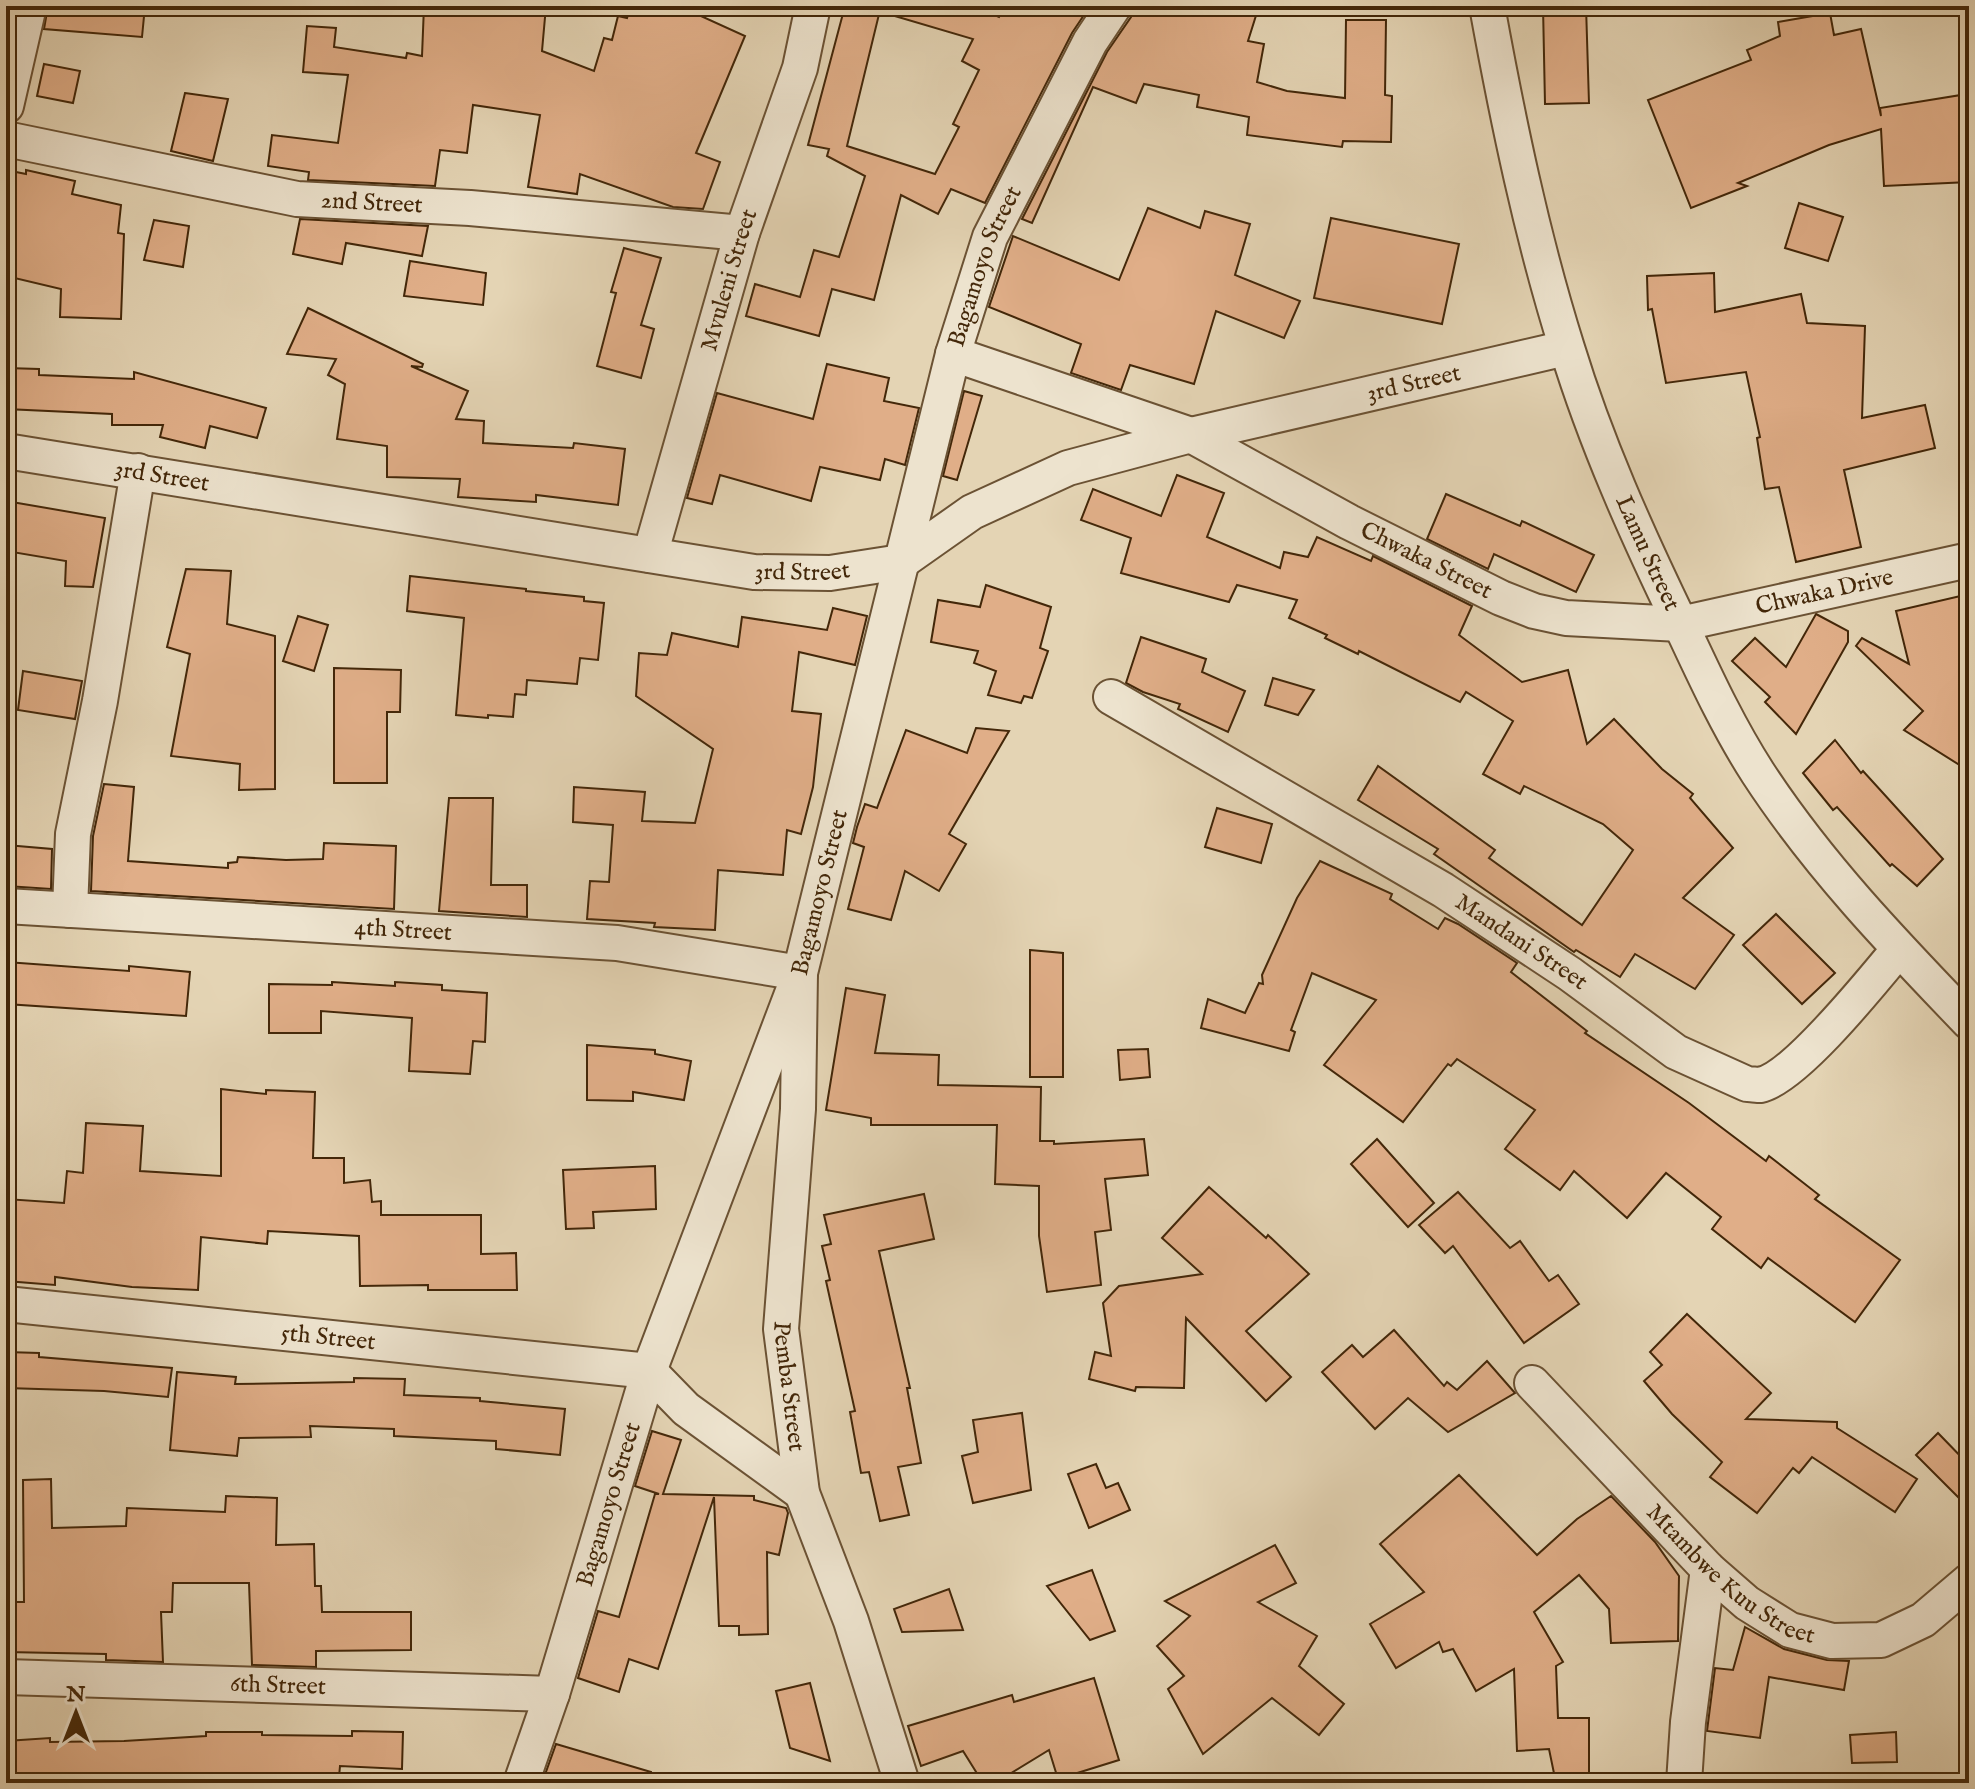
<svg xmlns="http://www.w3.org/2000/svg" width="1975" height="1789" font-family="'IM FELL English',serif">
  <style>
    .building { fill: #e0ae88; stroke: #432709; stroke-width: 2 }
    .lines { fill: none; stroke-linecap: round; stroke-linejoin: round }
    .minor-casing { stroke: #6b5234; stroke-width: 38 }
    .minor { stroke: #ede3ce; stroke-width: 34 }
    .labels { text-anchor: middle; dominant-baseline: central; stroke-width: 8; stroke-linejoin: round; paint-order: stroke }
    .street-label { font-size: 24px; fill: #432709; stroke: #ede3ce }
  </style>
  <rect width="100%" height="100%" fill="#e4d4b4"/>
  <filter id="stains"><feTurbulence type="fractalNoise" baseFrequency=".0025" numOctaves="4"/><feColorMatrix values="0 0 0 0 .2 0 0 0 0 .09 0 0 0 0 .02 0 0 0 .5 -.17"/></filter>
  <radialGradient id="worn" r=".72"><stop offset=".6" stop-color="#630" stop-opacity="0"/><stop offset="1" stop-color="#630" stop-opacity=".3"/></radialGradient>
  <g class="building">
    <path d="M48 6H145L142 37 44 29Z"/>
    <path d="M424 6H546L542 51 594 71 604 38 612 40 618 16 627 18 631 6H679L745 36 696 153 720 162 703 209 673 207 580 174 577 194 528 187 540 115 473 105 467 153 440 150 435 186 308 180 309 172 268 166 272 135 338 143 348 75 303 72 307 26 336 28 334 47 406 58 407 53 422 56Z"/>
    <path d="M845 6H881L847 146 935 174 959 127 953 124 979 70 962 61 973 39 888 14 889 6H974L999 17 1005 6H1090L1072 33 985 203 951 189 938 214 901 195 874 300 832 289 819 336 746 316 755 284 800 297 814 250 839 257 865 176 827 156 829 149 808 145Z"/>
    <path d="M1134 6H1259L1248 41 1264 44 1257 82 1287 91 1345 98 1346 20H1386L1385 95 1392 96 1391 142 1343 141 1342 147 1247 135 1249 117 1197 107 1199 95 1144 84 1136 103 1093 87 1032 223 1022 219 1107 52 1131 17Z"/>
    <path d="M1543 6H1586L1589 103 1545 104Z"/>
    <path d="M1830 13 1834 35 1861 29 1881 116 1880 108 1961 95 1969 141V182L1884 186 1881 129 1829 145 1738 183 1747 186 1691 208 1648 100 1751 60 1747 50 1780 36 1778 22Z"/>
    <path d="M44 64 80 71 73 103 37 96Z"/>
    <path d="M185 93 228 99 213 161 171 151Z"/>
    <path d="M6 170 26 174V170L75 181 72 194 121 205 118 233 124 234 121 319 60 317 61 289 6 276Z"/>
    <path d="M1799 203 1843 217 1828 261 1785 248Z"/>
    <path d="M1148 208 1200 228 1205 211 1250 224 1235 275 1300 301 1284 338 1216 311 1194 384 1130 365 1121 390 1071 373 1081 344 989 307 1013 236 1119 280Z"/>
    <path d="M1331 218 1459 244 1442 324 1314 298Z"/>
    <path d="M300 219 428 226 422 256 346 243 342 264 293 254Z"/>
    <path d="M154 220 189 226 183 267 144 260Z"/>
    <path d="M624 248 661 258 641 325 654 329 641 378 597 366 616 293 611 292Z"/>
    <path d="M410 261 486 273 483 305 404 296Z"/>
    <path d="M1714 273 1715 312 1801 294 1807 323 1865 326 1862 418 1925 405 1935 448 1844 470 1861 547 1796 562 1779 487 1765 489 1757 438 1760 437 1746 372 1666 383 1652 309 1648 310 1647 276Z"/>
    <path d="M308 308 423 364 422 367 411 366 468 391 456 419 484 421 483 443 573 448 574 443 625 449 618 505 536 495V502L458 497 460 479 387 477V446L337 439 345 384 328 375 336 359 287 354Z"/>
    <path d="M827 364 889 378 884 401 919 408 905 465 885 459 880 480 820 467 811 501 720 475 712 504 687 498 717 393 813 419Z"/>
    <path d="M6 368 39 369V375L134 379V372L266 408 257 438 210 426 205 448 160 437 163 425H112V414L6 409Z"/>
    <path d="M964 391 982 396 957 480 943 476Z"/>
    <path d="M1177 475 1224 493 1207 537 1280 568 1284 552 1308 557 1317 537 1371 561 1373 556 1472 606 1459 635 1522 682 1568 670 1587 744 1614 719 1662 769 1693 794 1690 798 1733 848 1683 898 1734 935 1695 989 1635 954 1620 977 1576 950 1574 952 1434 854 1438 849 1358 800 1378 766 1495 850 1489 858 1582 925 1633 850 1603 824 1524 786 1520 794 1483 774 1513 721 1466 692 1460 702 1359 651 1358 654 1325 638 1327 635 1289 618 1297 600 1237 585 1229 602 1121 573 1131 538 1081 520 1093 489 1161 516Z"/>
    <path d="M1446 494 1520 526 1522 521 1594 555 1576 592 1494 554 1488 569 1427 539Z"/>
    <path d="M6 501 105 518 93 587 65 586 66 561 6 551Z"/>
    <path d="M186 569 231 571 227 624 275 636V789L239 790 240 764 171 756 190 654 167 647Z"/>
    <path d="M410 576 526 589V591L584 597V601L604 603 598 660 580 658 577 684 527 680 526 695 515 694 513 717 488 715V718L456 715 464 618 407 611Z"/>
    <path d="M986 585 1051 607 1040 648 1048 651 1032 698 1024 696 1021 703 988 695 996 671 974 663 978 651 931 642 938 600 980 607Z"/>
    <path d="M1969 594V771L1904 730 1923 711 1856 646 1862 638 1909 664 1896 611Z"/>
    <path d="M833 608 867 616 855 665 799 652 792 711 821 714 813 787 801 834 787 830 783 875 718 870 715 930 654 927 655 923 587 919 590 881 609 882 613 825 573 822 574 787 645 792 642 821 695 823 713 749 636 696 639 653 667 655 672 633 738 647 742 617 827 630Z"/>
    <path d="M1816 614 1848 631V642L1796 734 1765 702 1770 697 1732 661 1755 638 1786 667Z"/>
    <path d="M298 616 328 625 314 671 283 661Z"/>
    <path d="M1141 637 1206 659 1202 672 1245 691 1228 732 1178 709 1180 704 1143 692 1126 683Z"/>
    <path d="M334 668 401 670 400 712H387V783H334Z"/>
    <path d="M23 671 82 681 75 719 18 710Z"/>
    <path d="M1273 678 1314 690 1298 715 1265 705Z"/>
    <path d="M976 728 1009 731 949 834 966 844 939 891 905 871 891 920 848 909 864 847 853 843 857 827 865 804 877 808 906 730 967 753Z"/>
    <path d="M1835 740 1861 773 1863 771 1943 859 1917 886 1892 864 1890 866 1837 807 1833 810 1803 773Z"/>
    <path d="M104 784 134 787 128 861 228 868V863L237 862 238 857 286 860 323 859 324 843 396 846 394 909 91 891 93 836Z"/>
    <path d="M449 798H493L491 885H527V917L439 911Z"/>
    <path d="M1217 808 1272 824 1261 863 1205 847Z"/>
    <path d="M6 845 52 849 51 889 6 886Z"/>
    <path d="M1320 861 1392 894 1390 899 1438 929 1445 918 1458 924 1517 963 1511 972 1587 1031 1585 1033 1689 1103 1766 1161 1769 1156 1819 1195 1815 1199 1900 1260 1855 1322 1768 1258 1761 1268 1712 1229 1721 1217 1666 1173 1627 1218 1574 1171 1560 1190 1505 1149 1535 1110 1457 1059 1451 1066 1448 1064 1403 1122 1324 1065 1376 1000 1312 973 1291 1030 1295 1032 1289 1051 1201 1028 1208 999 1245 1013 1259 983 1263 984 1262 975 1297 898Z"/>
    <path d="M1776 914 1835 973 1802 1004 1743 945Z"/>
    <path d="M1030 950 1063 953V1077H1030Z"/>
    <path d="M6 962 129 971V966L190 972 186 1016 6 1004Z"/>
    <path d="M332 982 395 986V982L442 985V990L487 993 485 1042 473 1041 470 1074 409 1071 412 1018 321 1011V1033H269V984L332 985Z"/>
    <path d="M846 988 885 995 875 1053 939 1055 938 1085 1041 1087 1040 1141H1054V1144L1144 1139 1148 1175 1105 1179 1111 1230 1095 1232 1101 1285 1047 1292 1039 1236V1186L995 1184 997 1125H871V1118L826 1110Z"/>
    <path d="M587 1045 655 1050V1054L691 1061 684 1100 633 1092V1101L587 1100Z"/>
    <path d="M1148 1049 1150 1077 1120 1080 1118 1050Z"/>
    <path d="M221 1089 266 1094V1090L315 1092 313 1158H344V1183L370 1180 372 1202 381 1201V1215H481V1254L516 1253 517 1290H428V1285L360 1286 359 1236 268 1231 267 1244 201 1237 198 1290 132 1287 55 1277V1285L6 1281V1199L64 1203 67 1171 83 1173 86 1123 143 1126 140 1171 221 1176Z"/>
    <path d="M1377 1139 1434 1203 1408 1227 1351 1164Z"/>
    <path d="M655 1166 656 1209 593 1212 594 1228 566 1229 563 1170Z"/>
    <path d="M1209 1187 1266 1238 1268 1235 1309 1274 1246 1331 1291 1377 1266 1401 1186 1318 1184 1388 1136 1387 1135 1391 1089 1379 1095 1352 1111 1356 1103 1303 1119 1286 1202 1274 1162 1238Z"/>
    <path d="M1458 1192 1510 1248 1520 1241 1549 1281 1558 1275 1579 1304 1524 1343 1453 1246 1445 1253 1419 1225Z"/>
    <path d="M924 1194 934 1239 879 1251 910 1388H907L921 1463 898 1467 909 1515 880 1521 869 1472 861 1473 850 1412 855 1411 826 1281 830 1280 822 1246 831 1244 824 1215Z"/>
    <path d="M1687 1314 1771 1393 1746 1419 1837 1422V1428L1917 1479 1895 1512 1812 1457 1799 1473 1793 1468 1757 1513 1710 1477 1722 1462 1672 1414 1644 1381 1662 1365 1650 1352Z"/>
    <path d="M1394 1330 1444 1386 1447 1382 1457 1390 1487 1361 1515 1393 1448 1432 1408 1398 1375 1429 1322 1372 1352 1345 1363 1357Z"/>
    <path d="M6 1352 39 1353V1357L172 1368 168 1397 104 1391 6 1388Z"/>
    <path d="M177 1372 236 1377 235 1384 354 1382V1378L405 1379 404 1395 480 1398V1401L565 1409 560 1455 496 1449V1441L394 1436V1429L310 1426 311 1437 239 1438 237 1456 170 1450Z"/>
    <path d="M1022 1413 1031 1490 973 1503 962 1456 978 1452 973 1420Z"/>
    <path d="M652 1431 681 1440 663 1494 754 1496V1500L786 1508 788 1513 779 1555 767 1552 768 1634 739 1635V1626H719L714 1497 658 1669 629 1659 619 1692 578 1678 598 1611 619 1617 655 1494H659L635 1486Z"/>
    <path d="M1938 1433 1969 1465V1508L1916 1455Z"/>
    <path d="M1096 1464 1106 1488 1118 1483 1130 1510 1089 1528 1068 1474Z"/>
    <path d="M1459 1475 1537 1555 1577 1519 1611 1496 1655 1542 1679 1576 1678 1641 1611 1643 1609 1609 1579 1575 1534 1612 1563 1662 1556 1666 1558 1718H1589V1783H1556L1549 1749 1517 1751 1514 1669 1476 1691 1453 1649 1443 1652 1439 1642 1396 1668 1370 1624 1424 1592 1380 1544Z"/>
    <path d="M51 1479 52 1528 126 1526 127 1508 225 1512 226 1496 277 1498 276 1545 314 1544 315 1586H321L322 1612H411V1650L316 1651V1667L252 1665 249 1583H173L172 1612H161L163 1662 106 1660V1654L6 1652V1602H24L23 1480Z"/>
    <path d="M1275 1545 1296 1583 1258 1602 1317 1636 1299 1666 1344 1704 1319 1735 1272 1698 1203 1754 1168 1689 1184 1676 1157 1646 1190 1616 1165 1601Z"/>
    <path d="M1092 1570 1115 1631 1090 1640 1047 1586Z"/>
    <path d="M949 1589 963 1630 902 1632 894 1609Z"/>
    <path d="M1745 1627 1784 1649 1827 1660 1849 1661 1844 1690 1769 1677 1760 1738 1707 1731 1715 1668 1733 1670Z"/>
    <path d="M1094 1678 1119 1760 1058 1779 1049 1750 995 1783H983L963 1751 921 1766 908 1726 1012 1695 1014 1702Z"/>
    <path d="M810 1683 830 1761 790 1748 776 1691Z"/>
    <path d="M352 1731 403 1732 402 1769 340 1766 339 1777 280 1776V1773L189 1774 123 1778V1783H68V1777L6 1782V1741L50 1738V1742L124 1741 206 1736V1732H262V1735L352 1736Z"/>
    <path d="M1896 1732 1897 1762 1852 1763 1850 1735Z"/>
    <path d="M556 1744 651 1772 650 1781 587 1780 586 1783H542Z"/>
  </g>
  <g class="lines">
    <defs>
      <g id="minor">
        <path id="s1" d="M1487 6C1508 121 1532 237 1567 348 1596 443 1637 534 1680 623 1704 674 1727 725 1758 773 1818 865 1893 943 1969 1022"/>
        <path d="M6 106 29 6"/>
        <path id="s2" d="M6 139 297 199 470 208 742 233"/>
        <path id="s3" d="M953 354 1191 435 1349 522 1501 598 1534 611 1566 618 1680 624 1969 560"/>
        <path id="s4" d="M6 451 754 572 830 573 901 562 972 512 1068 468 1191 435 1566 348"/>
        <path id="s5" d="M650 555 742 233 800 68 813 6"/>
        <path id="s6" d="M1111 697 1443 890 1570 974 1676 1052 1747 1084C1749 1084 1758 1085 1760 1085 1795 1078 1874 979 1899 949"/>
        <path id="s7" d="M6 906 617 943 800 973 798 1109 781 1329 802 1493 851 1621 902 1783"/>
        <path d="M70 910 73 834 100 701 138 471"/>
        <path id="s8" d="M6 1304 649 1371 686 1409 802 1493"/>
        <path id="s9" d="M1532 1383 1708 1569 1747 1603 1790 1630 1832 1641 1881 1640 1923 1620 1969 1581"/>
        <path id="s10" d="M6 1677 552 1694"/>
        <path id="s11" d="M521 1783 552 1694 649 1371 800 973 953 354 990 237 1090 42 1114 6"/>
        <path d="M1684 1783 1688 1722 1708 1569"/>
      </g>
    </defs>
    <use href="#minor" class="minor-casing"/>
    <use href="#minor" class="minor"/>
  </g>
  <g class="labels">
    <g class="street-label">
      <text stroke="none"><textPath href="#s2" startOffset="372">2nd Street</textPath></text>
      <text stroke="none"><textPath href="#s11" startOffset="1588">Bagamoyo Street</textPath></text>
      <text stroke="none"><textPath href="#s5" startOffset="286">Mvuleni Street</textPath></text>
      <text stroke="none"><textPath href="#s4" startOffset="1454">3rd Street</textPath></text>
      <text stroke="none"><textPath href="#s4" startOffset="158">3rd Street</textPath></text>
      <text stroke="none"><textPath href="#s1" startOffset="572">Lamu Street</textPath></text>
      <text stroke="none"><textPath href="#s3" startOffset="518">Chwaka Street</textPath></text>
      <text stroke="none"><textPath href="#s4" startOffset="806">3rd Street</textPath></text>
      <text stroke="none"><textPath href="#s3" startOffset="932">Chwaka Drive</textPath></text>
      <text stroke="none"><textPath href="#s11" startOffset="940">Bagamoyo Street</textPath></text>
      <text stroke="none"><textPath href="#s7" startOffset="398">4th Street</textPath></text>
      <text stroke="none"><textPath href="#s6" startOffset="478">Mandani Street</textPath></text>
      <text stroke="none"><textPath href="#s8" startOffset="324">5th Street</textPath></text>
      <text stroke="none"><textPath href="#s7" startOffset="1212">Pemba Street</textPath></text>
      <text stroke="none"><textPath href="#s11" startOffset="292">Bagamoyo Street</textPath></text>
      <text stroke="none"><textPath href="#s9" startOffset="278">Mtambwe Kuu Street</textPath></text>
      <text stroke="none"><textPath href="#s10" startOffset="272">6th Street</textPath></text>
    </g>
  </g>
  <rect width="1975" height="1789" fill="none" stroke="#e4d4b4" stroke-width="32"/>
  <rect x="8" y="8" width="1959" height="1773" fill="none" stroke="#432709" stroke-width="4"/>
  <rect x="16" y="16" width="1943" height="1757" fill="none" stroke="#432709" stroke-width="2"/>
  <g transform="translate(76 1713)" stroke="#ede3ce" stroke-width="6" paint-order="stroke">
  <path d="M0-6L14 30L0 20L-14 30Z" fill="#432709"/>
  <text y="-12" font-size="22" font-weight="bold" text-anchor="middle" fill="#432709">N</text>
  </g>
  <rect width="100%" height="100%" filter="url(#stains)"/>
  <rect width="100%" height="100%" fill="url(#worn)"/>
</svg>
